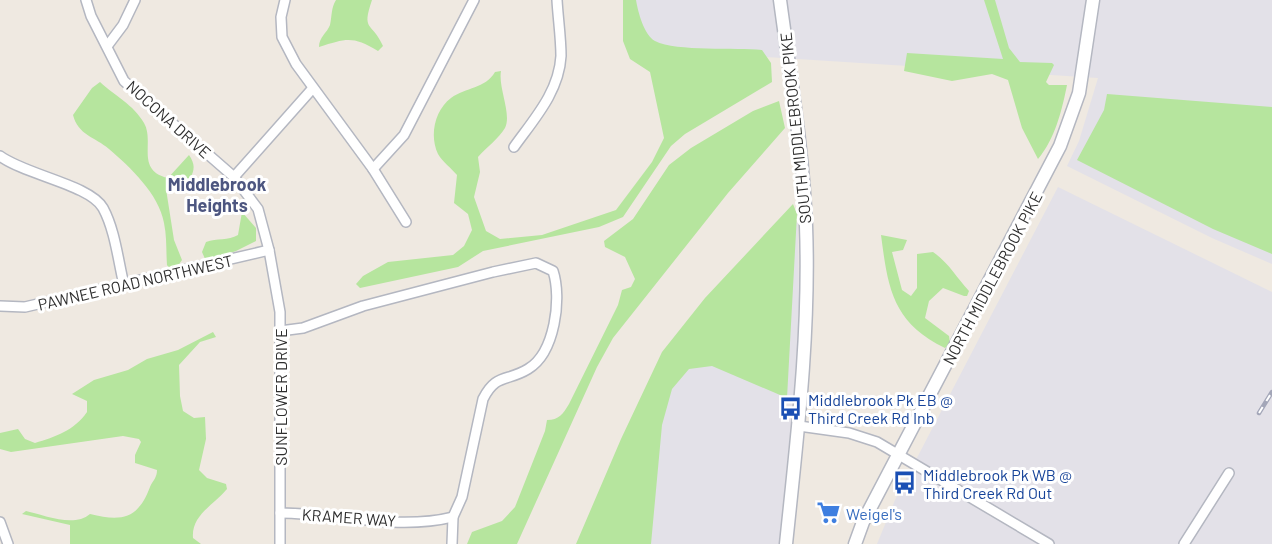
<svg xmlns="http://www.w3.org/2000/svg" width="1272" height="544" font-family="Barlow,sans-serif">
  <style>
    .industrial { fill: #e3e1e8 }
    .green { fill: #b6e59e }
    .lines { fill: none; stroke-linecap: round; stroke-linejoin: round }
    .minor-casing { stroke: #b4b7c1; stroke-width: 12 }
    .secondary-casing { stroke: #b4b7c1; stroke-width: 15 }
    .minor { stroke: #fff; stroke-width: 9 }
    .secondary { stroke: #fff; stroke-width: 12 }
    .rail-casing { stroke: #a3a6b8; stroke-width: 4.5 }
    .rail { stroke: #fff; stroke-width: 2; stroke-dasharray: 7; stroke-linecap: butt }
    .labels { text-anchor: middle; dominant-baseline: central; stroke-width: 6; stroke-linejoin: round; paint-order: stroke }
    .street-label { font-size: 16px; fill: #2e2e2e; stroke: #fff }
    .transit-label { font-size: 16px; fill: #164399; stroke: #fff; text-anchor: start }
    .shop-label { font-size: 16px; fill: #366cbe; stroke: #fff; text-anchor: start }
    .neighbourhood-label { font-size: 18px; font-weight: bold; fill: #4d5680; stroke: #fff }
  </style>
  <rect width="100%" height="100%" fill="#efe9e1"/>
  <g class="industrial">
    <path d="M629 0H1272V264L1212 238 1067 166 1079 141 1098 78 640 49Z"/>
    <path d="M1058 187 1272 292V544H877L895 500Z"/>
    <path d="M789 217 798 223 799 306 796 374 779 544H585L631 433Z"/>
  </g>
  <g class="green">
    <path d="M336 0H372C361 32 372 21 383 46L378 51C353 36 347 38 319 47 319 37 327 33 330 25 332 16 331 8 336 0Z"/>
    <path d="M623 0H636C638 12 644 35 655 41 677 52 736 47 762 50L771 63 772 82 685 134 671 146 623 217 599 227 483 251 458 267 360 288 356 284 363 276 388 262 453 255 464 246 472 230 468 214 454 203 457 175C452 169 442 161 438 154 429 135 435 110 451 98 466 87 485 89 495 72L501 71C498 88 512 114 505 128 499 138 486 148 478 157L480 172 474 197 486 231 500 239 542 235 616 210 652 162 664 138 650 72 630 59 623 41Z"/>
    <path d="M984 0H995L1009 48 1020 62 1052 63 1054 65 1046 82 1049 85H1067C1062 110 1055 139 1038 159L1022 128 1008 80 992 74 952 81 904 71 907 53 1003 59Z"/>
    <path d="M100 82C116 97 133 104 144 123 155 142 135 170 168 178L189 155C195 164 195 169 190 179L176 182 166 189 174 240 182 260 177 267 169 268 167 265C166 252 167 237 164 223 159 194 130 167 109 149 95 137 78 135 73 115L92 88Z"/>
    <path d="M1107 94 1272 107V254L1213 229 1077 160 1104 110Z"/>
    <path d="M779 101 785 128 728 193 613 338 597 367 517 544H467L472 532 502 521 515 507 545 431 547 420C559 420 563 414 569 404L618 305 622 290 631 287 635 279 625 257 605 247 604 241 633 219 669 165 691 148 753 111Z"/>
    <path d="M793 204 797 214 787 398 712 366 689 369 672 389 662 425 651 544H576L621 439 662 352 705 298Z"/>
    <path d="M242 212 256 228V241L236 251 206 261 202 252 206 242C217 238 228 241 238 235Z"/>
    <path d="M881 235 907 240 903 250 892 252 902 290 911 296 917 288V254L933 252C948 262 956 277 969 291L967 296H964L943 288 929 301 925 318 949 336 950 343 945 348C892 322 888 288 881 235Z"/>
    <path d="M213 332 216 337 200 342 179 365 180 396 183 411 194 418 205 417 206 439 199 470 207 478 226 484 227 489C214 505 191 515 193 538L201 544H70V525L22 514 26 511C44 515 74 528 90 514 122 522 138 519 150 487 153 480 157 478 157 470L135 463V455L141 442 139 439 123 436 11 452 0 449V433L18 429 25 439 35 443C55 437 75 430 87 412V401L72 394 94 380 128 370 147 359 178 350Z"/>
  </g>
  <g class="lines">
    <defs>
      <g id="minor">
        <path d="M86 0 91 16 124 81 234 177 258 209 269 250 280 312V544"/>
        <path d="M285 0 281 17 282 37 296 64 373 169 406 222"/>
        <path d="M108 45 123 25 135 0"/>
        <path d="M514 147C534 119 559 92 561 56 561 38 558 18 557 0"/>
        <path d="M0 156C26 175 90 185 103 208 115 230 118 260 124 285"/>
        <path d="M373 169 404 135 474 0"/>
        <path d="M234 177 313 88"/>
        <path d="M0 306 25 307 269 250"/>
        <path d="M280 331 303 328 363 306 493 272 536 263 553 271C562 298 555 353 528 369 507 382 496 373 483 399L462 497 453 517 452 544"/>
        <path d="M799 426 849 433 877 442 1049 544"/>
        <path d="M280 513C337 513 396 531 453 517"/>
        <path d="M0 522 8 544"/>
        <path d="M1184 544 1229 473"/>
      </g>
      <g id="secondary">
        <path d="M780 0C790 75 803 150 806 226 810 333 797 438 786 544"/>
        <path d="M855 544 863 522 1060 146 1079 93 1093 0"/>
      </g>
    </defs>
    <use href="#minor" class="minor-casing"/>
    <use href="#secondary" class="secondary-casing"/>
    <use href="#minor" class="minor"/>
    <use href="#secondary" class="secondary"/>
    <defs>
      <path id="rail" d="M1259 413 1272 392"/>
    </defs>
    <use href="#rail" class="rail-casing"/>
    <use href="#rail" class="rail"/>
  </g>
  <defs>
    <symbol id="bus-bare" viewBox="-9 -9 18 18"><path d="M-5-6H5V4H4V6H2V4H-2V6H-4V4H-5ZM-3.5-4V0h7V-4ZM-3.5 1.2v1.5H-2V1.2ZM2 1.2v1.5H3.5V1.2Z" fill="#1a4fb4" stroke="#fff" stroke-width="2.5" paint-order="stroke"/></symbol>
    <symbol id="supermarket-bare" viewBox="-9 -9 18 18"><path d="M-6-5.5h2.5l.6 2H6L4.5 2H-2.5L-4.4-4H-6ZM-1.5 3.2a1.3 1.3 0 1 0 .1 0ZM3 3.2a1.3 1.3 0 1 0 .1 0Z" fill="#3f7fe0" stroke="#fff" stroke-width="2.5" paint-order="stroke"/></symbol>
  </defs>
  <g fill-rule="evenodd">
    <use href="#bus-bare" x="774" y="392" width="33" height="33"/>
    <use href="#bus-bare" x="888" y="466" width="33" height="33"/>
    <use href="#supermarket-bare" x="812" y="496" width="33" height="33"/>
  </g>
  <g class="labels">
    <g class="street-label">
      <text transform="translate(169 119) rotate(42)">NOCONA DRIVE</text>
      <text transform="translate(795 128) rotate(-96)">SOUTH MIDDLEBROOK PIKE</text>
      <text transform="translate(992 278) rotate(-62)">NORTH MIDDLEBROOK PIKE</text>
      <text transform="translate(135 282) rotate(-13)">PAWNEE ROAD NORTHWEST</text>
      <text transform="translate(280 397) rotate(-90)">SUNFLOWER DRIVE</text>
      <text transform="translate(349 517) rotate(4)">KRAMER WAY</text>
    </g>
    <g class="transit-label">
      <text x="808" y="399">Middlebrook Pk EB @<tspan x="808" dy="18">Third Creek Rd Inb</tspan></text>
      <text x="923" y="474">Middlebrook Pk WB @<tspan x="923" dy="18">Third Creek Rd Out</tspan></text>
    </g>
    <g class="shop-label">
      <text x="846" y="513">Weigel's</text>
    </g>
    <g class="neighbourhood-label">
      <text x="217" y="184">Middlebrook<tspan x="217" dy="21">Heights</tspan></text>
    </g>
  </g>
</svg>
